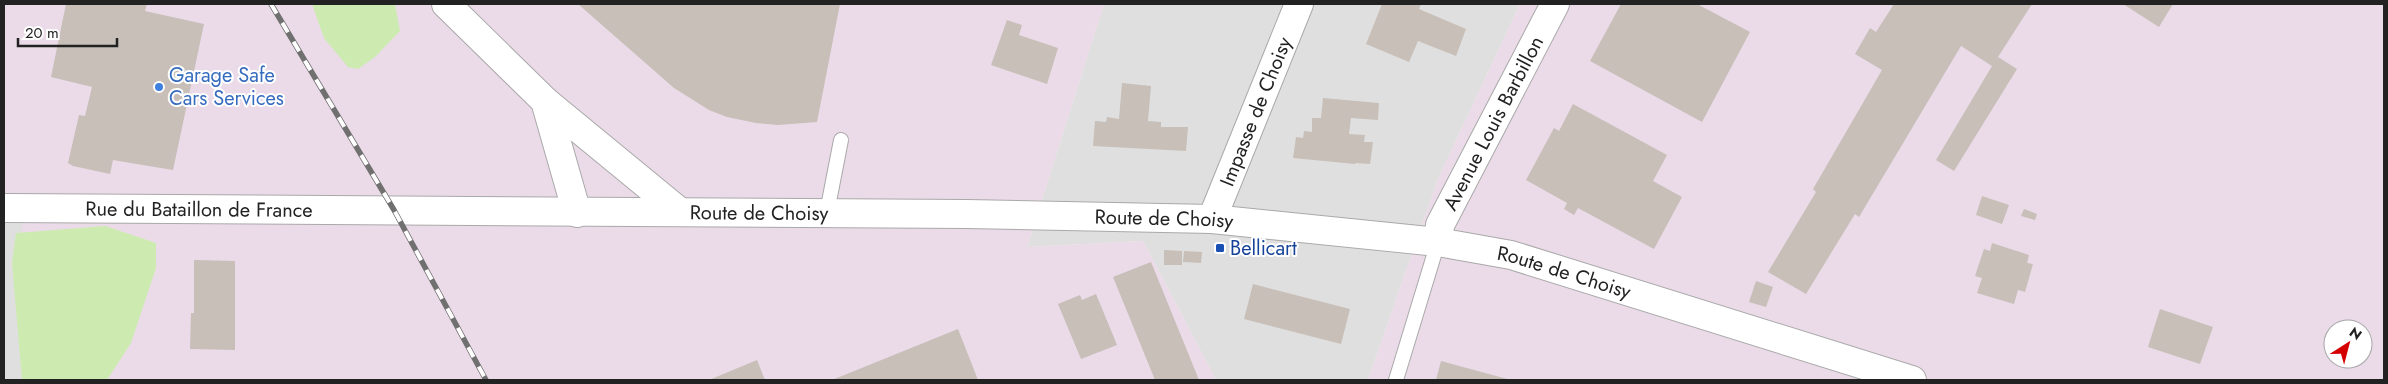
<svg xmlns="http://www.w3.org/2000/svg" width="2388" height="384" font-family="Jost,sans-serif">
  <style>
    .residential { fill: #e0dfdf }
    .industrial { fill: #ebdbe8; fill-rule: evenodd }
    .grass { fill: #cdebb0 }
    .building { fill: #c7bfb8 }
    .lines { fill: none; stroke-linecap: round; stroke-linejoin: round }
    .service-casing { stroke: #a9a9a9; stroke-width: 16 }
    .minor-casing { stroke: #a9a9a9; stroke-width: 30 }
    .tertiary-casing { stroke: #a9a9a9; stroke-width: 30 }
    .service { stroke: #fff; stroke-width: 14 }
    .minor { stroke: #fff; stroke-width: 28 }
    .tertiary { stroke: #fff; stroke-width: 28 }
    .rail-casing { stroke: #707070; stroke-width: 5.5 }
    .rail { stroke: #fff; stroke-width: 4; stroke-dasharray: 11; stroke-linecap: butt }
    .shop-dot { fill: #3f7fe0; stroke: #fff; stroke-width: 2 }
    .transit-dot { fill: #1a4fb4; stroke: #fff; stroke-width: 2 }
    .labels { text-anchor: middle; dominant-baseline: central; stroke-width: 4; stroke-linejoin: round; paint-order: stroke }
    .shop-label { font-size: 20px; fill: #366cbe; stroke: #fff; text-anchor: start }
    .street-label { font-size: 20px; fill: #222; stroke: #fff }
    .transit-label { font-size: 20px; fill: #164399; stroke: #fff; text-anchor: start }
  </style>
  <rect width="100%" height="100%" fill="#f2efe9"/>
  <g class="residential">
    <path d="M1104 4H1520L1438 179 1368 380H1216L1143 241 1027 247Z"/>
    <path d="M4 218 22 219V380H4Z"/>
  </g>
  <g class="industrial">
    <path d="M4 4H1104L1027 247 1143 241 1216 380H22V220L4 218Z"/>
    <path d="M1520 4H2384V380H1368L1438 179ZM2333 329H2363V359H2333Z"/>
  </g>
  <g class="grass">
    <path d="M312 4H395L400 31 375 57 358 69 348 67 324 38Z"/>
    <path d="M105 226 156 243V268L131 343 107 380H22L12 263 16 233Z"/>
  </g>
  <g class="building">
    <path d="M66 4H147L145 11 204 24 173 170 113 160 110 174 73 166 68 163 79 115 85 116 92 87 51 77Z"/>
    <path d="M578 4H840L817 122 778 125 756 123 727 117 709 110 674 88Z"/>
    <path d="M1382 4H1421L1419 9 1466 29 1456 56 1418 41 1409 62 1366 44Z"/>
    <path d="M1621 4H1697L1750 32 1702 122 1590 61Z"/>
    <path d="M1894 4H2032L1998 57 2017 69 1954 171 1936 160 1992 66 1961 46 1859 217 1855 214 1806 294 1768 272 1816 192 1813 189 1882 70 1855 54 1870 28 1876 32Z"/>
    <path d="M2123 4H2173L2159 27Z"/>
    <path d="M1007 20 1022 25 1019 35 1058 48 1047 84 991 65Z"/>
    <path d="M1122 83 1151 86 1148 121 1161 122V127H1188L1186 151 1093 146 1095 121 1106 122 1107 117 1119 119Z"/>
    <path d="M1323 98 1379 103 1378 120 1351 118 1349 134 1365 135 1364 142H1373L1370 164 1356 163 1355 164 1293 158 1296 137 1303 138 1304 131 1312 132V118H1321Z"/>
    <path d="M1573 104 1667 155 1653 181 1682 197 1654 249 1578 208 1574 215 1564 209 1567 203 1526 180 1554 128 1559 131Z"/>
    <path d="M1982 196 2009 205 2002 224 1976 215Z"/>
    <path d="M2024 209 2037 214 2035 220 2021 216Z"/>
    <path d="M1992 243 2029 255 2027 263 2033 264 2025 292 2018 290 2014 304 1977 293 1982 278 1975 276 1984 249 1990 251Z"/>
    <path d="M1164 250 1182 251V265H1164Z"/>
    <path d="M1184 251 1202 252 1201 263 1183 262Z"/>
    <path d="M194 260 235 261V350L190 349 191 313H194Z"/>
    <path d="M1151 262 1199 380H1155L1113 277Z"/>
    <path d="M1756 281 1773 287 1766 307 1749 302Z"/>
    <path d="M1253 284 1350 309 1341 344 1244 319Z"/>
    <path d="M1096 294 1117 345 1081 359 1058 304 1080 295 1082 300Z"/>
    <path d="M2160 309 2213 327 2200 364 2148 347Z"/>
    <path d="M958 329 978 380H832Z"/>
    <path d="M757 360 765 380H709Z"/>
    <path d="M1441 361 1511 380H1436Z"/>
  </g>
  <g class="lines">
    <defs>
      <g id="service">
        <path d="M827 212 841 140"/>
        <path d="M1396 380 1438 242"/>
      </g>
      <g id="minor">
        <path d="M446 4 545 101 577 213"/>
        <path d="M545 101 680 212"/>
        <path id="s1" d="M1212 219 1299 4"/>
        <path id="s2" d="M1438 242 1440 225 1555 4"/>
      </g>
      <g id="tertiary">
        <path id="s3" d="M4 208 967 214 1212 219 1438 242 1511 255 1912 380"/>
      </g>
    </defs>
    <use href="#service" class="service-casing"/>
    <use href="#minor" class="minor-casing"/>
    <use href="#tertiary" class="tertiary-casing"/>
    <use href="#service" class="service"/>
    <use href="#minor" class="minor"/>
    <use href="#tertiary" class="tertiary"/>
    <defs>
      <path id="rail" d="M271 4 394 210 486 380"/>
    </defs>
    <use href="#rail" class="rail-casing"/>
    <use href="#rail" class="rail"/>
  </g>
  <circle class="shop-dot" cx="159" cy="87" r="5"/>
  <rect class="transit-dot" x="1215" y="243" width="10" height="10" rx="2.5"/>
  <g class="labels">
    <g class="shop-label">
      <text x="169" y="75">Garage Safe<tspan x="169" dy="23">Cars Services</tspan></text>
    </g>
    <g class="street-label">
      <text stroke="none"><textPath href="#s1" startOffset="116">Impasse de Choisy</textPath></text>
      <text stroke="none"><textPath href="#s2" startOffset="132">Avenue Louis Barbillon</textPath></text>
      <text stroke="none"><textPath href="#s3" startOffset="195">Rue du Bataillon de France</textPath></text>
      <text stroke="none"><textPath href="#s3" startOffset="755">Route de Choisy</textPath></text>
      <text stroke="none"><textPath href="#s3" startOffset="1160">Route de Choisy</textPath></text>
      <text stroke="none"><textPath href="#s3" startOffset="1565">Route de Choisy</textPath></text>
    </g>
    <g class="transit-label">
      <text x="1230" y="248">Bellicart</text>
    </g>
  </g>
  <rect width="2388" height="384" fill="none" stroke="#222222" stroke-width="10"/>
  <g transform="translate(2348 344) rotate(36)"><circle r="24" fill="#ffffff" stroke="#a7a7a7"/>
  <path d="M0-4L9 19L0 12L-9 19Z" fill="#d40000"/>
  <text y="-8" font-size="14" font-weight="bold" text-anchor="middle" fill="#222222">N</text>
  </g>
  <path d="M18 38v8h99v-8" fill="none" stroke="#222222" stroke-width="2.5"/>
  <text x="25" y="38" font-size="15" fill="#222222" stroke="#ffffff" stroke-width="4" paint-order="stroke">20 m</text>
</svg>
